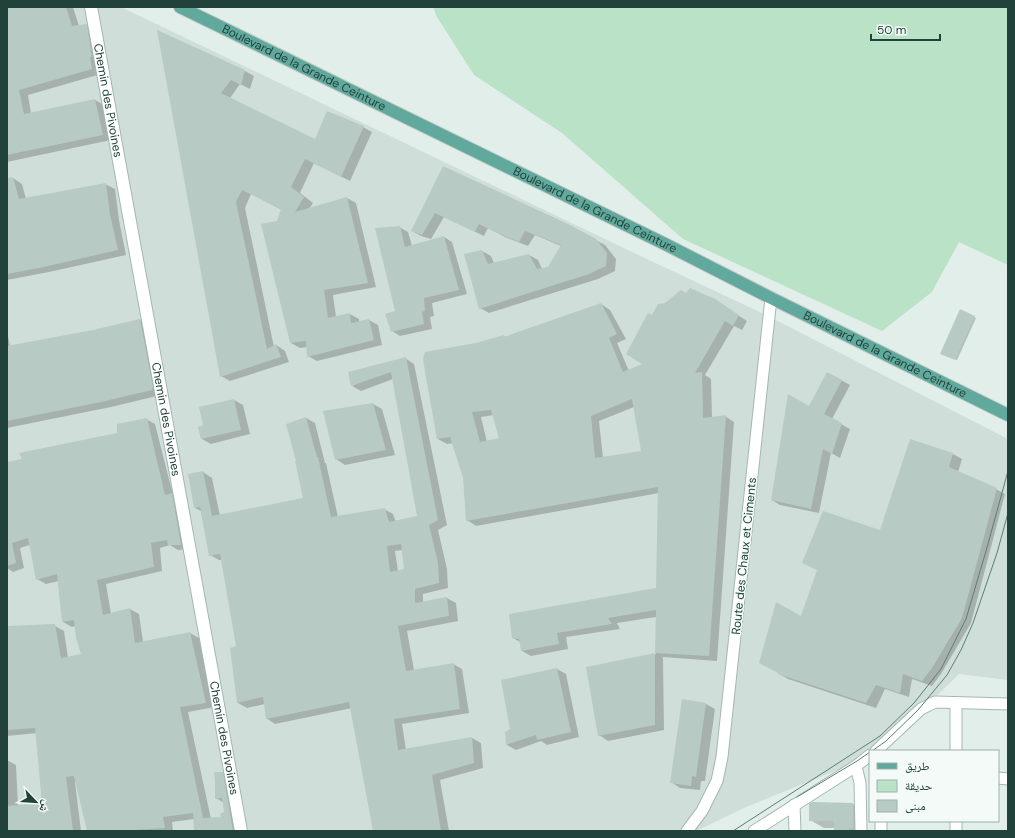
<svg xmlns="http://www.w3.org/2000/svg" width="1015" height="838" font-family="'DM Sans','Noto Naskh Arabic',sans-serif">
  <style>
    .built { fill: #d0ded9 }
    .green { fill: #b9e2c7 }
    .shadow { fill: #0003; fill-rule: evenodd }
    .building { fill: #b7cac3; fill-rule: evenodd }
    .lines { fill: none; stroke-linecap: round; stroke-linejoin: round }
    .minor-casing { stroke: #a4b7b2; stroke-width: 13 }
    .tertiary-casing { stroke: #a4b7b2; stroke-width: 14 }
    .primary-casing { stroke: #c1cac8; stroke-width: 14 }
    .minor { stroke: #fff; stroke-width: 11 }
    .tertiary { stroke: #fff; stroke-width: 12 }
    .primary { stroke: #61a99c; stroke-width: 12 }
    .tram { stroke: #5a7e77; stroke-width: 1 }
    .labels { text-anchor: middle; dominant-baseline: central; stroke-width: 3; stroke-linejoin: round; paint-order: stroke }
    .street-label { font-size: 12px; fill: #20423b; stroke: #f4faf7 }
  </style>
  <rect width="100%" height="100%" fill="#e2eeea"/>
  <path class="built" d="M7 7H121L630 251 768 316 1008 439V680L959 674 880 751 870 757 746 807 696 831H7Z"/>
  <path class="green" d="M433 7H1008V265L959 242 932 292 882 331 683 239 562 133 474 75 437 17Z"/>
  <g class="shadow">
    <path d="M7 7H73L79 26 86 25 95 31 101 74 28 95 31 113 95 100 104 105 111 140 7 162Z"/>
    <path d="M159 32 245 71 254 76 250 89 240 84 230 98 315 140 363 127 372 132 350 181 314 163 300 193 313 203 309 209 347 198 356 203 376 287 333 295 336 317 350 314 359 319V322L369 320 378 325 382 345 317 361 308 356 307 347 300 348 291 343 278 221 282 210 251 194 245 208 274 347 276 345 285 351 289 362 230 381 221 376Z"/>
    <path d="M444 168 567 225 605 245 616 259 615 271 598 279 489 313 480 308 482 251 491 256 494 263 529 255 538 260 542 269 549 267 561 246 535 235 528 246 505 237 488 228 484 236 444 217 431 239 421 236 412 231Z"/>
    <path d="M13 178 22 184 26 199 105 184 115 189 119 220 126 255 49 272 7 280V179Z"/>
    <path d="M399 227 408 232 412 246 444 237 452 242 467 294 432 303 434 316 430 317 432 329 400 336 392 331 396 312Z"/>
    <path d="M687 294 724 306 747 321 742 330 734 326 705 375 711 379 712 418 725 416 734 422 717 661 663 657 664 730 608 741 599 735 588 668 656 654V617L617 623 620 629 566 637 568 649 531 656 522 651 520 642 513 638 657 589 659 493 476 526 467 520 464 478 453 443 447 444 438 439 476 344 504 336 506 338 601 304 610 310 626 339 617 343 629 371 645 364 652 316 665 303ZM634 407 643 452 603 458 599 421ZM494 415 501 439 487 442 481 417Z"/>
    <path d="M960 311 976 318 957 360 941 353Z"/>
    <path d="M140 320 149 326 161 395 111 407 7 428V331L10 346 93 331Z"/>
    <path d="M405 358 414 364 447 525 438 530 447 569 448 588 423 594V603L447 598 456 603 458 621 407 631 414 670 453 664 462 669 469 713 402 724 406 750 472 738 481 743 483 768 440 780 449 831H374L352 708 275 724 266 718 265 704 247 708 238 703 237 647 222 560H219L210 555 201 511 195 508 203 472 212 478 220 516 304 499 306 418 315 423 325 463H326L338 517 384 509 393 514 396 522 418 517 393 379 361 391 352 386ZM403 550 405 570 398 571 395 551Z"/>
    <path d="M828 373 850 385 832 419 850 429 840 458 831 453 819 513 780 505 772 500 810 407Z"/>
    <path d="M234 400 243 405 250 434 211 444 202 439 204 426Z"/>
    <path d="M373 404 382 409 395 455 345 465 336 459Z"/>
    <path d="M146 419 155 424 173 495 181 500 189 549 178 550 170 545 160 548 162 571 106 584 111 614 130 609 139 614 143 642 190 633 199 638 215 707 188 712 211 819 222 818 225 812 224 803 216 798 222 773 232 779 241 831H195L194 819 172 822 173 831H88L77 782H75L81 831H7V760L16 765 18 806 43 804 37 733 7 736V627L55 626 64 631 68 658 82 655 76 626 72 627 63 622 59 581 46 584 37 579 30 545 20 548 24 568 13 572 7 568V463L23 460 118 434Z"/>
    <path d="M953 454 962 459 958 472 996 489 1005 494 971 623 941 674 932 686 912 679 909 697 885 689 876 708 788 679 779 674 801 618 818 570 803 563 881 532Z"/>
    <path d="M557 669 566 674 579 737 547 745 541 741 516 750 507 745 506 732 511 729 502 681Z"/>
    <path d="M706 704 715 709 705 781H701L700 790 680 788 671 782Z"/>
    <path d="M812 803 853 804 867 812V831H835V828H824L810 820Z"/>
  </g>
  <g class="building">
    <path d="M7 7H66L72 26 87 24 92 57H90L92 69 19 90 24 114 95 99 103 135 7 155Z"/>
    <path d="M157 30 245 70 241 85 231 80 221 93 315 139 327 111 364 126 341 177 305 159 291 187 304 197 295 212 347 197 368 283 324 290 328 318 350 313 351 323 369 319 374 340 307 357 306 341 290 343 261 224 277 221 281 209 242 190 236 202 267 349 276 344 281 357 220 377Z"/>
    <path d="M443 166 568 224 596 239 607 253 606 266 589 274 479 309 464 254 482 250 488 264 529 254 537 269 548 267 561 245 525 231 519 242 495 232 479 224 475 232 435 213 422 235 411 231Z"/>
    <path d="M13 177 19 199 106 183 110 214 118 250 39 268 7 274V178Z"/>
    <path d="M400 226 405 247 444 236 459 290 424 298 425 311 422 312 424 324 391 332 385 314 395 311 375 228Z"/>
    <path d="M690 288 715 299 739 315 733 326 725 321 695 373 702 372 703 418 726 415 709 656 655 653 656 610 608 618 612 624 557 633 559 644 521 651 519 639 512 638 509 614 656 588 658 487 466 521 463 478 450 437 437 439 425 372 423 358 425 352 476 343 504 335V337L601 303 617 334 609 338 623 372 642 364 626 354 648 313 652 315 658 304 665 303 681 290 686 293ZM632 399 641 451 595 458 591 416ZM491 410 499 438 480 442 472 412Z"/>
    <path d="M960 309 975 316 955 360 940 354Z"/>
    <path d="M140 319 153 387 152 390 101 402 7 421V346L93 330Z"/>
    <path d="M406 357 438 520 429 525 438 563 439 583 415 589V603L447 597 449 616 398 626 406 671 454 663 460 709 394 719 398 750 472 737 474 763 432 775 441 831H373L349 702 266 719 263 697 237 703 230 648 236 646 220 554 209 556 200 507 194 508 188 474 203 471 212 516 303 498 295 461H296L286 424 306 417 317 457H318L331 517 385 508 389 522 417 516 391 372 351 386 348 372ZM401 544 404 569 390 572 387 546Z"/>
    <path d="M827 372 842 380 824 414 842 423 832 454 823 449 811 509 771 500 788 394 809 406Z"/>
    <path d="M234 399 241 430 201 439 198 427 203 425 199 407Z"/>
    <path d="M373 403 386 450 335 460 323 411Z"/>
    <path d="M147 418 165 495 172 493 181 545H168L167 540 151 543 154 567 97 580 103 615 130 608 135 643 190 632 206 703 180 707 203 818 221 817 220 814 224 812 222 798 215 799V783L214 772H223L233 831H194L193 813 163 817 165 828 121 831H87L74 776 66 777 73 831H7V806L42 803 35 728 7 730V626L55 624 61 658 81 654 76 638 74 620 62 622 57 574 36 580 28 538 12 543 16 563 7 566V462L22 459 19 453 117 433V424Z"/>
    <path d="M910 439 953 453 949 467 997 488 962 618 932 668 922 681 903 674 900 693 876 685 866 703 778 674V673L759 663 776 602 801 616 817 570 802 563 823 511 880 530Z"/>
    <path d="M655 653V725L598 736 586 667Z"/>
    <path d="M557 668 571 732 537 740 536 735 506 745 505 732 510 729 501 680Z"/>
    <path d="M682 699 706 703 696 777 692 776 691 786 670 783Z"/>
    <path d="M812 802 853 803V828H849V831H834V821H809V804Z"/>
  </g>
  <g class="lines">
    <defs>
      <g id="minor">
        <path d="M876 751 921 709 935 702 1008 704"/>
        <path d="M956 751V703"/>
        <path d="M856 766 860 783 861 831"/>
        <path d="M998 778 1008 779"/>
        <path d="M794 805 795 831"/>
        <path d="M881 821V831"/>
        <path d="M687 831 702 811 717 781 722 757 771 298"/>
        <path d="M754 831 856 766 870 755"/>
        <path d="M956 831V821"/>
      </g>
      <g id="tertiary">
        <path id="s1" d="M91 7 241 831"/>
      </g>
      <g id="primary">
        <path id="s2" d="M180 7 665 244 771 298 1008 415"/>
      </g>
    </defs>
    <use href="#minor" class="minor-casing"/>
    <use href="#tertiary" class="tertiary-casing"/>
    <use href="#primary" class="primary-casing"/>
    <use href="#minor" class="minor"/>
    <use href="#tertiary" class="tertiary"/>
    <use href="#primary" class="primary"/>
    <g class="tram">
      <path d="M872 751 886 741 918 710 947 675 961 650 973 623 997 553 1008 513"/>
      <path d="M797 797 857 761 870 752"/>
      <path d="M733 831 880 736 914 703 941 669 966 619 986 551 1008 471"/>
    </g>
  </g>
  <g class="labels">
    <g class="street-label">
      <text stroke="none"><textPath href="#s2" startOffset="138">Boulevard de la Grande Ceinture</textPath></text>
      <text stroke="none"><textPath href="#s1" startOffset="95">Chemin des Pivoines</textPath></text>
      <text stroke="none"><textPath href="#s2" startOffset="462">Boulevard de la Grande Ceinture</textPath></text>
      <text stroke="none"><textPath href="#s2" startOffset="786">Boulevard de la Grande Ceinture</textPath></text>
      <text stroke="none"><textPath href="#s1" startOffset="419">Chemin des Pivoines</textPath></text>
      <text transform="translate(744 556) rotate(-84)">Route des Chaux et Ciments</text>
      <text stroke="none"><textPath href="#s1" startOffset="743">Chemin des Pivoines</textPath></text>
    </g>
  </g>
  <rect width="1015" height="838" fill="none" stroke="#20423b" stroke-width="16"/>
  <rect x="869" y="750" width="130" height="72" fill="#f4faf7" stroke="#9fb0ac"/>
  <rect x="877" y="763" width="20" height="6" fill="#61a99c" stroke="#9fb0ac"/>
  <text x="905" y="770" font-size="12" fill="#20423b">طريق</text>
  <rect x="877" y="780" width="20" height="12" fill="#b9e2c7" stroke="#9fb0ac"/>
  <text x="905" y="790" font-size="12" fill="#20423b">حديقة</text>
  <rect x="877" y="800" width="20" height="12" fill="#b7cac3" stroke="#9fb0ac"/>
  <text x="905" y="810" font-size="12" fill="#20423b">مبنى</text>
  <g transform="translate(36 802) rotate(115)" stroke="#f4faf7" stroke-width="3" paint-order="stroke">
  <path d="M0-3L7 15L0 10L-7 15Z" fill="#20423b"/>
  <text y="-6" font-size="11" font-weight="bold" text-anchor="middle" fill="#20423b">ش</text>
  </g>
  <path d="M871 34v6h69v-6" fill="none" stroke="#20423b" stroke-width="2"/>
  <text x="877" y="34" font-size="12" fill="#20423b" stroke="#f4faf7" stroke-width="3" paint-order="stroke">50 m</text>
</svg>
